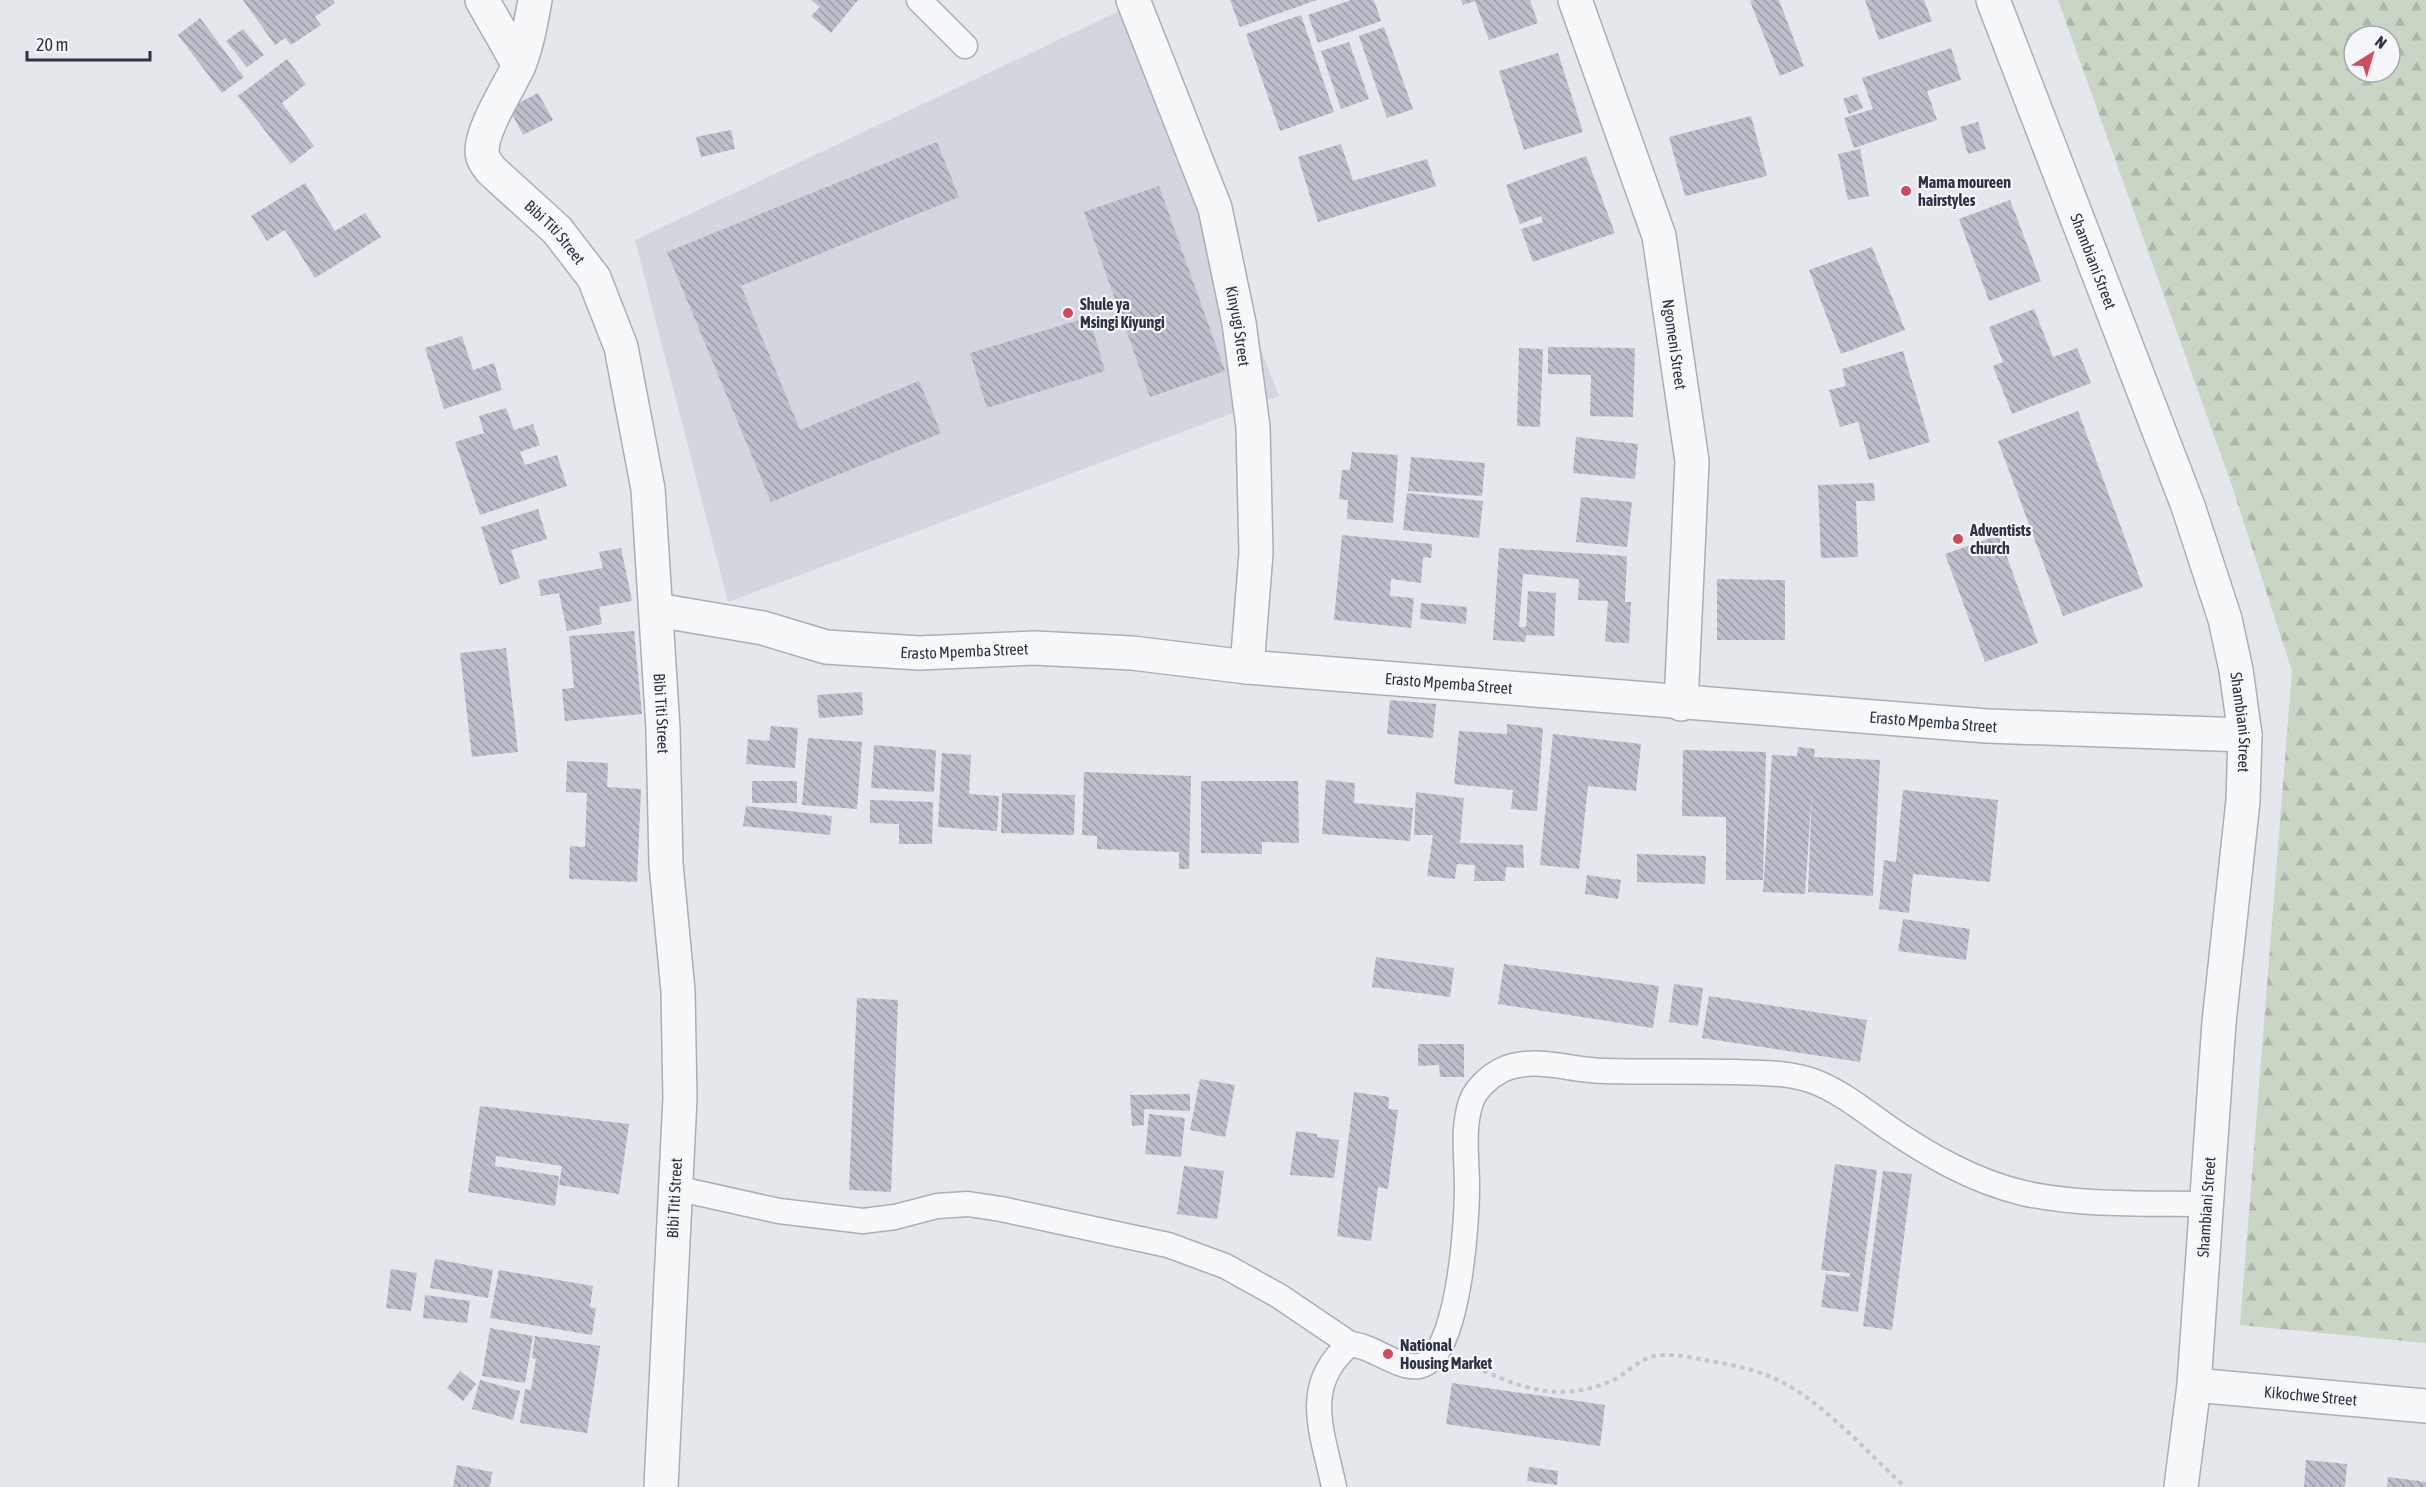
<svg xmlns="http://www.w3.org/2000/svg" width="2426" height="1487" font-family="'Asap Condensed',sans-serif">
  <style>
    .built { fill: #d2d6de }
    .forest { fill: url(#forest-firs); fill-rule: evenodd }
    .building { fill: url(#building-back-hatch) }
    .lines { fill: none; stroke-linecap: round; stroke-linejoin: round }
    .service-casing { stroke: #a9aeb7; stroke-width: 27 }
    .minor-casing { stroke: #a9aeb7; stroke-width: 36 }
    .path { stroke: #c2c5cb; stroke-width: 4; stroke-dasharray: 4.5 4.5; stroke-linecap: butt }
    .service { stroke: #f7f8fa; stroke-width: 24 }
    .minor { stroke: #f7f8fa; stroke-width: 33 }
    .poi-dot { fill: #d1495b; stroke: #f4f6f9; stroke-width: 2 }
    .labels { text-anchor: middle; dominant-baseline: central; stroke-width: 4.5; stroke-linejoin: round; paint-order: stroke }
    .poi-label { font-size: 16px; font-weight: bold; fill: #2b3445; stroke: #f4f6f9; text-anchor: start }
    .street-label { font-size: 16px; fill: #2b3445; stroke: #f4f6f9 }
  </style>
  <defs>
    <pattern id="forest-firs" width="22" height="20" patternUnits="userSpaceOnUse" patternTransform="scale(1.5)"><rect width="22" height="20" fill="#c9d6c5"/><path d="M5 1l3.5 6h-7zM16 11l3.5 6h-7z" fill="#adb8ab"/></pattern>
    <pattern id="building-back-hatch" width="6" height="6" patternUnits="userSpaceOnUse" patternTransform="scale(1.5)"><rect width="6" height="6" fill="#bbc0ca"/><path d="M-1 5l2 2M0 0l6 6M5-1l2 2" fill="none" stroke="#989da6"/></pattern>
  </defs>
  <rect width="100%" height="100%" fill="#e4e7ec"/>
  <path class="built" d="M1128 7 1279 396 728 602 635 240Z"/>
  <path class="forest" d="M2058 0H2426V1343L2240 1325 2292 671 2231 483ZM2354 36H2390V72H2354Z"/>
  <g class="building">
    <path d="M243 0H333L335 3 315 17 321 25 291 45 285 38 275 45Z"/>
    <path d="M811 0H858L831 33 811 16 820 7Z"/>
    <path d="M1230 0H1317L1240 27Z"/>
    <path d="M1351 0H1374L1381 21 1318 43 1308 15Z"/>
    <path d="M1461 0H1530L1538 23 1489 40 1475 1 1463 5Z"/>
    <path d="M1753 0H1779L1804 66 1780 76 1750 1Z"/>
    <path d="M1865 0H1924L1932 21 1879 40Z"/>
    <path d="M1301 15 1334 112 1280 131 1246 34Z"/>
    <path d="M200 18 244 77 222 93 178 35Z"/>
    <path d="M1384 27 1413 109 1387 118 1359 36Z"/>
    <path d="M243 29 264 55 247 67 226 41Z"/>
    <path d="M1349 42 1369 99 1341 109 1321 51Z"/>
    <path d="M1951 48 1961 80 1927 91 1937 120 1854 148 1844 118 1873 109 1862 78Z"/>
    <path d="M1558 53 1583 132 1524 150 1499 71Z"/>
    <path d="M287 59 306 84 282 103 314 146 291 164 238 96Z"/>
    <path d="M538 93 553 120 523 135 509 108Z"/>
    <path d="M1857 94 1863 108 1849 114 1843 99Z"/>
    <path d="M1751 116 1767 176 1685 196 1669 137Z"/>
    <path d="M1978 122 1986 149 1968 154 1960 127Z"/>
    <path d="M731 130 735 149 701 157 696 137Z"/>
    <path d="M937 142 959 197 741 286 800 430 919 381 941 433 771 502 667 252Z"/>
    <path d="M1341 144 1353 181 1427 159 1436 186 1318 222 1298 157Z"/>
    <path d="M1860 149 1869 196 1848 200 1838 154Z"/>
    <path d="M1586 156 1615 233 1533 262 1521 229 1543 222 1541 216 1520 224 1506 185Z"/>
    <path d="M305 183 335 231 365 213 381 237 315 278 285 230 267 241 251 216Z"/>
    <path d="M1159 186 1225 371 1150 397 1084 212Z"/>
    <path d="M2010 200 2041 281 1989 301 1959 219Z"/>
    <path d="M1872 247 1905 330 1841 354 1809 270Z"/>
    <path d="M2034 309 2053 357 2077 348 2091 383 2012 414 1993 366 2003 362 1989 327Z"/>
    <path d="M1089 317 1105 371 987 408 970 353Z"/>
    <path d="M462 336 473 370 494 363 502 390 444 409 425 348Z"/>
    <path d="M1548 347 1635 348 1633 417 1590 416 1591 375 1548 374Z"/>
    <path d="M1519 348 1543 349 1540 427 1517 426Z"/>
    <path d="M1903 351 1930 442 1869 460 1858 422 1840 427 1829 390 1846 386 1842 369Z"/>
    <path d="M506 408 514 430 533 424 540 445 520 452 525 465 557 455 567 486 480 515 455 442 484 433 479 416Z"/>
    <path d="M2078 411 2143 587 2063 616 1998 441Z"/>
    <path d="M1576 437 1638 444 1635 479 1573 473Z"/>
    <path d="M1352 452 1398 455 1393 523 1347 519 1348 500 1339 499 1342 470H1350Z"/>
    <path d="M1411 457 1485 463 1482 496 1408 491Z"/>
    <path d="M1874 483 1875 501H1856L1858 557 1821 558 1818 485Z"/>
    <path d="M1407 493 1483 501 1479 538 1403 530Z"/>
    <path d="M1581 497 1632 502 1627 547 1576 542Z"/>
    <path d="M538 509 547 539 511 550 520 578 500 585 481 527Z"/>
    <path d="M1342 535 1432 544 1431 558 1423 557 1421 583 1391 579 1390 596 1414 598 1411 628 1334 620Z"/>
    <path d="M1999 535 2038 643 1985 662 1945 554Z"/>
    <path d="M621 548 632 601 599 607 602 624 567 631 559 593 541 596 538 580 603 568 599 552Z"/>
    <path d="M1499 548 1627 556 1625 602H1631L1629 643 1605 642 1608 601 1578 600 1579 579 1523 574 1519 627H1526L1528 591 1556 593 1554 636 1526 635 1525 642 1493 640Z"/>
    <path d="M1717 579 1785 580V640H1717Z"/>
    <path d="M1421 603 1467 607 1466 624 1420 619Z"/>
    <path d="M634 631 642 714 565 721 562 689 574 688 569 636Z"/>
    <path d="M506 648 518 752 472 757 460 653Z"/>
    <path d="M862 692 863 715 819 718 817 695Z"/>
    <path d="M1390 700 1436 704 1433 738 1387 734Z"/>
    <path d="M1507 724 1543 728 1537 811 1511 809 1513 790 1454 784 1459 731 1507 734Z"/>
    <path d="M771 726 798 728 795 768 746 764 748 739 769 741Z"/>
    <path d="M1553 734 1641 744 1636 791 1588 786 1579 869 1540 865Z"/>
    <path d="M808 738 862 742 857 809 802 805Z"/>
    <path d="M874 745 936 750 934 792 871 788Z"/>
    <path d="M1798 747 1815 749 1814 757 1880 760 1873 896 1808 892 1812 791 1805 894 1763 892 1772 755 1797 756Z"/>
    <path d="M1683 750 1766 752 1763 880H1726V817L1682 816Z"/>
    <path d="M942 753 971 755 969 794 999 796 997 831 938 827Z"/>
    <path d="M567 761 608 763 607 787 641 789 637 882 569 879 570 846 585 847 587 793 566 792Z"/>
    <path d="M1084 772 1191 776 1189 869H1179V852L1097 849V836L1082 835Z"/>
    <path d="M1326 780 1355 783 1354 803 1413 808 1410 841 1322 834Z"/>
    <rect x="752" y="781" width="45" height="22"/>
    <path d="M1201 781H1298L1299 843 1262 842V854L1201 853Z"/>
    <path d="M1903 790 1998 800 1990 882 1913 874 1909 913 1879 909 1884 860 1896 862Z"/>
    <path d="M1416 792 1464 798 1460 843 1523 845 1524 868 1506 867 1505 881H1474L1475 865 1457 864 1455 879 1427 876 1433 835H1414Z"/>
    <path d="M1002 793 1075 795 1074 835 1001 833Z"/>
    <path d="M870 800 933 802 932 844H899V824L870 823Z"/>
    <path d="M746 806 832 816 830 835 743 826Z"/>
    <path d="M1637 854 1706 856 1705 884 1637 882Z"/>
    <path d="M1587 875 1621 880 1618 899 1585 894Z"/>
    <path d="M1903 919 1970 929 1966 960 1898 951Z"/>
    <path d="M1376 957 1454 968 1450 997 1372 987Z"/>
    <path d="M1504 964 1659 986 1653 1028 1498 1004Z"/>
    <path d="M1674 984 1703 988 1698 1026 1669 1022Z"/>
    <path d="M1709 996 1867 1020 1860 1062 1702 1038Z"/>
    <path d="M857 998 898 1000 891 1192 849 1190Z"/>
    <path d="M1418 1044H1464V1077H1440L1439 1065 1418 1066Z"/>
    <path d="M1200 1079 1235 1085 1225 1137 1190 1130Z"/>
    <path d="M1354 1092 1389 1097 1388 1109 1398 1110 1388 1189 1378 1187 1371 1241 1337 1236Z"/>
    <path d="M1190 1094V1111L1144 1109V1125L1132 1126 1130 1095Z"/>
    <path d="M480 1106 629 1124 619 1194 559 1185 562 1166 496 1156 495 1166 559 1176 555 1206 468 1192Z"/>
    <path d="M1149 1114 1185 1118 1181 1157 1145 1154Z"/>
    <path d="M1296 1131 1317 1134V1137L1339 1140 1334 1178 1290 1175Z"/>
    <path d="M1835 1164 1877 1170 1858 1312 1821 1307 1826 1274 1849 1277 1850 1273 1821 1270Z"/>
    <path d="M1184 1166 1224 1171 1217 1219 1177 1214Z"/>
    <path d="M1883 1171 1912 1174 1892 1330 1863 1326Z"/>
    <path d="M435 1259 493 1270 488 1298 430 1288Z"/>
    <path d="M391 1269 417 1273 411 1311 386 1308Z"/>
    <path d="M499 1270 593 1286 590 1307 596 1308 592 1335 490 1318Z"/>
    <path d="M425 1295 470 1301 467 1323 423 1318Z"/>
    <path d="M490 1328 533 1336 525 1383 482 1376Z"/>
    <path d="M535 1336 600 1346 587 1433 520 1423 525 1389 531 1390 536 1359 532 1358Z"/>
    <path d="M460 1371 476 1384 463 1401 447 1388Z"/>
    <path d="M480 1380 520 1391 513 1420 472 1409Z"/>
    <path d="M1452 1383 1605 1405 1600 1446 1446 1424Z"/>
    <path d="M2306 1460 2347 1464 2345 1487H2304Z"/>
    <path d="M457 1465 492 1472 490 1487H453Z"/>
    <path d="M1529 1467 1558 1471 1557 1485 1527 1481Z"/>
    <path d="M2388 1477 2426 1482V1487H2387Z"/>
  </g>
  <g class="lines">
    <defs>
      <g id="service">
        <path d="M919 0 965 46"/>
        <path d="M675 1188 779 1211 863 1221 895 1217 937 1206 968 1204 1001 1209 1168 1245 1225 1266 1279 1296 1350 1344"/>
        <path d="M1334 1487C1323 1433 1300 1386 1350 1344 1374 1346 1397 1369 1419 1366 1459 1360 1467 1221 1467 1187 1467 1159 1462 1129 1471 1102 1476 1088 1490 1076 1502 1070 1533 1055 1572 1071 1604 1071 1647 1072 1691 1071 1735 1072 1761 1073 1788 1072 1813 1081 1840 1091 1863 1110 1886 1126 1928 1155 1973 1181 2023 1193 2082 1206 2145 1203 2205 1204"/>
      </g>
      <g id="minor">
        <path d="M482 0 519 65"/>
        <path id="s1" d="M535 0C531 22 527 46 518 67 508 89 482 128 482 151 482 159 487 165 492 171L557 230 594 278 621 347 648 489 663 729 666 864 678 991 680 1098 661 1487"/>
        <path id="s2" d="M1133 0 1215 208 1239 323 1253 427 1256 553 1247 667"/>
        <path id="s3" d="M1575 0 1659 236 1692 461 1681 704"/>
        <path id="s4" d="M1993 0 2188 506 2225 619 2236 670 2245 735 2243 801 2219 1022 2194 1385 2181 1487"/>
        <path id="s5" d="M657 610 763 628 826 647 919 653 1034 648 1132 653 1247 667 1987 726 2245 735"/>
        <path id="s6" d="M2194 1385 2426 1406"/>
      </g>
    </defs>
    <use href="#service" class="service-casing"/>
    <use href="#minor" class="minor-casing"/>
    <path class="path" d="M1467 1363C1517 1387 1558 1404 1611 1381 1625 1375 1636 1362 1650 1357 1667 1352 1688 1357 1705 1360 1727 1364 1751 1368 1771 1377 1819 1397 1867 1452 1905 1487"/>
    <use href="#service" class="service"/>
    <use href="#minor" class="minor"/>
  </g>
  <g class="poi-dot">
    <circle cx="1906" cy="191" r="6"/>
    <circle cx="1068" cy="313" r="6"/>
    <circle cx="1958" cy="539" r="6"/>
    <circle cx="1388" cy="1354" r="6"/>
  </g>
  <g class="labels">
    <g class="poi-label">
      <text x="1918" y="182">Mama moureen<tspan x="1918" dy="18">hairstyles</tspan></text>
      <text x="1080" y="304">Shule ya<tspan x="1080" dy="18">Msingi Kiyungi</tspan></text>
      <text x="1970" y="530">Adventists<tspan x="1970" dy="18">church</tspan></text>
      <text x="1400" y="1345">National<tspan x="1400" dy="18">Housing Market</tspan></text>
    </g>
    <g class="street-label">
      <text stroke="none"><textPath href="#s1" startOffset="272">Bibi Titi Street</textPath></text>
      <text stroke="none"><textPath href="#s4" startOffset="280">Shambiani Street</textPath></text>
      <text stroke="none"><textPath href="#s2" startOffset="344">Kinyugi Street</textPath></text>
      <text stroke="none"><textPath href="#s3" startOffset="360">Ngomeni Street</textPath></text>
      <text stroke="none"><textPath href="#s5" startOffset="312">Erasto Mpemba Street</textPath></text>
      <text stroke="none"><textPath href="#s5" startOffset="798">Erasto Mpemba Street</textPath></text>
      <text stroke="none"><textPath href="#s1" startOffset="776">Bibi Titi Street</textPath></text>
      <text stroke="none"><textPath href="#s5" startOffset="1284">Erasto Mpemba Street</textPath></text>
      <text stroke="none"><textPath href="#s4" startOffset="766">Shambiani Street</textPath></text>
      <text transform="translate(674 1198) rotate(-87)">Bibi Titi Street</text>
      <text transform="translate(2206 1207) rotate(-86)">Shambiani Street</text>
      <text stroke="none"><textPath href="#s6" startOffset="117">Kikochwe Street</textPath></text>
    </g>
  </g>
  <g transform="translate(2372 54) rotate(37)"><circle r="28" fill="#f4f6f9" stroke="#a4a8b1" stroke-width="1.5"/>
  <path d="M0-4.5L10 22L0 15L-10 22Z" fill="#d1495b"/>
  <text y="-9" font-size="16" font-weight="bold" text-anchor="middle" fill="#2b3445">N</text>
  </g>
  <path d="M27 51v9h123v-9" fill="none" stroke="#2b3445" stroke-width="3"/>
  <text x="36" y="51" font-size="18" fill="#2b3445" stroke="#f4f6f9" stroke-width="4.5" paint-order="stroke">20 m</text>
</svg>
